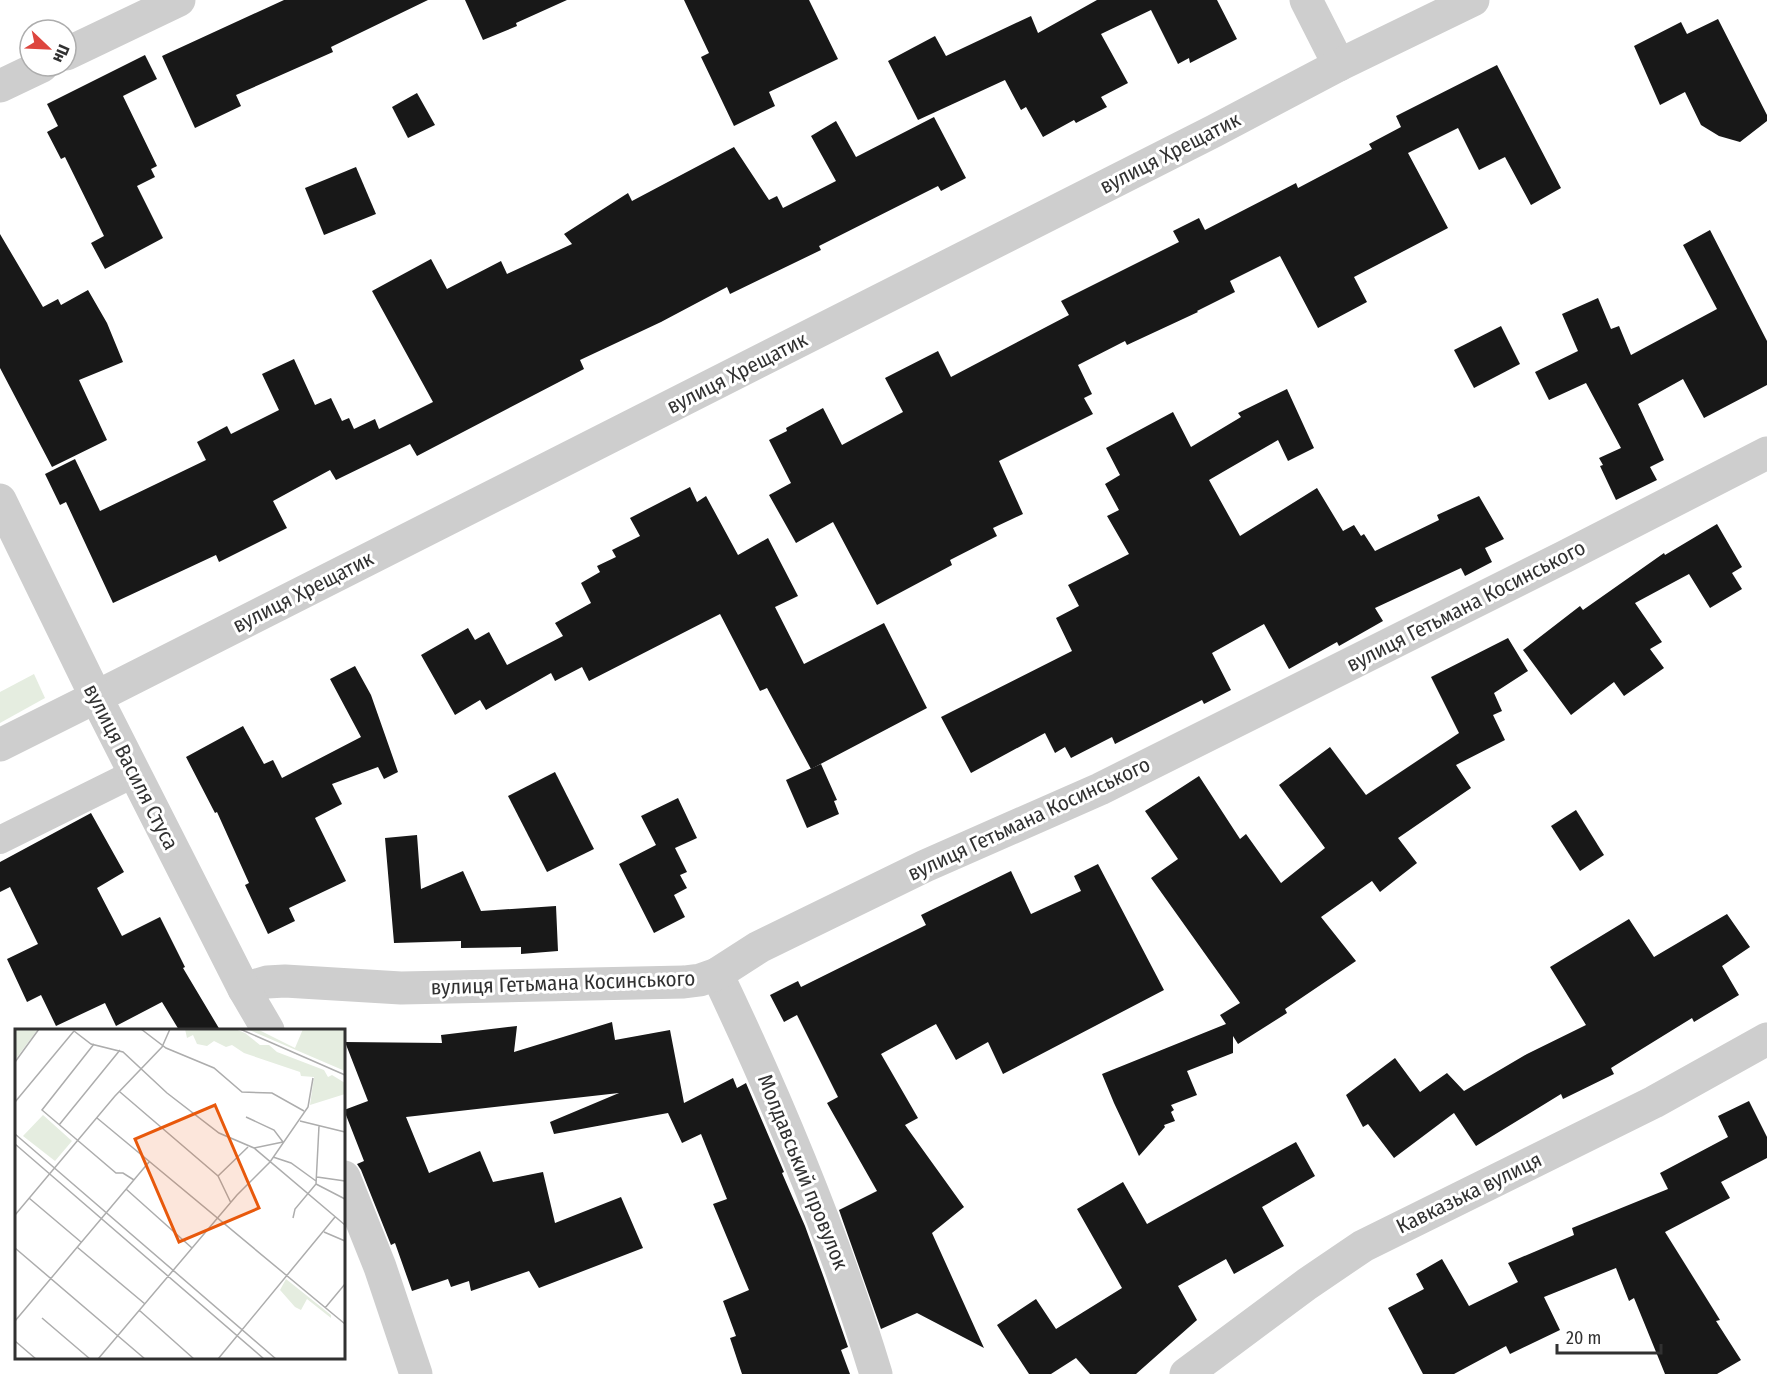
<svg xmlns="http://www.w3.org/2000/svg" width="1767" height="1374" font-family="'Fira Sans Condensed',sans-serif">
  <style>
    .green { fill: #e5ede0 }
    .building { fill: #181818 }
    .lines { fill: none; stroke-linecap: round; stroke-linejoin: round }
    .pedestrian { stroke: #cecece; stroke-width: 28 }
    .minor { stroke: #cecece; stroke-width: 33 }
    .tertiary { stroke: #cecece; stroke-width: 33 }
    .labels { text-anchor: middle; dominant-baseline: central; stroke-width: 6; stroke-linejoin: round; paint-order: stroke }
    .street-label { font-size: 21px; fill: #313131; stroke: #fff }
    .inset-road { fill: none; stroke: #adadad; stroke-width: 1.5 }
    .view { fill: #e8590c; fill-opacity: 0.15; stroke: #e8590c; stroke-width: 3 }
    .inset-edge { fill: none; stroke: #313131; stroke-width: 3 }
  </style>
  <rect width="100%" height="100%" fill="#fff"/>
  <path class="green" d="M34 674 45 698 0 723V692Z"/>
  <g class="building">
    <path d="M284 0H428L331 47 333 52 236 95 241 106 195 128 162 56Z"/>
    <path d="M465 0H567L516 23 517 26 483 40Z"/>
    <path d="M684 0H809L838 59 769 92 775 106 734 126 701 57 709 53Z"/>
    <path d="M1097 0H1217L1237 39 1190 63 1189 58 1178 64 1151 10 1101 34 1128 83 1101 97 1107 107 1076 123 1074 120 1043 137 1026 107 1021 110 1005 80 918 120 888 61 935 36 946 56 1031 16 1038 33Z"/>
    <path d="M1718 19 1767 115V121L1740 142 1719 136 1701 125 1685 92 1660 105 1634 46 1681 22 1687 34Z"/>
    <path d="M145 55 157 79 123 96 157 166 151 169 155 177 137 186 163 238 105 269 91 243 104 236 65 157 61 159 47 132 58 126 47 104Z"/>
    <path d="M1497 65 1561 188 1531 205 1505 157 1479 170 1458 128 1408 153 1448 228 1354 277 1367 302 1318 328 1280 256 1230 281 1235 292 1197 311 1198 312 1127 345 1125 341 1078 365 1092 394 1084 398 1093 414 999 461 1023 514 993 528 997 536 950 560 952 565 877 605 833 522 796 543 769 495 791 483 769 440 787 431 786 428 823 408 842 445 903 412 885 378 938 351 951 377 1069 315 1061 301 1179 242 1173 231 1199 218 1205 230 1296 183 1298 188 1372 149 1369 144 1401 127 1396 116Z"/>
    <path d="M417 93 435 125 408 138 392 107Z"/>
    <path d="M934 117 966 178 941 191 938 186 819 246 821 250 730 294 727 287 661 322 580 360 584 369 417 456 410 444 336 480 330 470 273 501 287 528 219 562 216 555 113 603 66 502 60 505 45 474 75 459 100 511 206 460 197 442 227 426 231 434 279 410 262 374 294 359 315 405 331 398 342 421 349 418 354 429 375 419 379 429 433 402 372 291 431 259 447 289 501 261 507 274 572 244 564 234 628 193 632 201 734 147 769 200 777 196 783 208 836 181 811 136 836 121 856 157Z"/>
    <path d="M356 167 376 214 324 235 305 188Z"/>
    <path d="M1710 230 1767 341V385L1704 418 1683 379 1638 404 1664 460 1650 467 1657 480 1616 500 1600 466 1603 465 1599 458 1621 448 1586 383 1549 400 1535 372 1578 351 1562 314 1598 298 1611 329 1619 326 1631 355 1717 309 1683 245Z"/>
    <path d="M0 234 43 307 58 299 61 305 88 290 107 323 123 362 79 380 107 440 52 467 0 368Z"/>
    <path d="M1501 326 1520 364 1474 388 1454 350Z"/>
    <path d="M1287 389 1314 448 1288 461 1278 440 1209 480 1240 536 1317 488 1343 531 1354 525 1361 536 1364 534 1375 551 1439 520 1437 515 1479 496 1504 539 1485 548 1492 562 1465 576 1461 568 1375 608 1383 621 1339 646 1337 642 1289 669 1264 624 1212 653 1231 690 1204 704 1202 700 1115 744 1112 737 1071 758 1065 747 1055 753 1045 733 971 773 941 717 1072 651 1056 618 1079 606 1068 585 1129 554 1107 516 1119 510 1105 484 1120 475 1106 448 1173 412 1191 447 1241 417 1238 413Z"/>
    <path d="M690 487 697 502 706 496 738 555 768 538 798 596 775 607 804 664 884 623 927 708 811 769 767 688 760 691 720 614 589 681 582 667 555 681 551 673 486 710 480 700 455 715 421 655 468 628 475 640 489 632 507 665 563 636 555 623 591 603 581 583 600 572 597 566 616 557 612 550 640 536 630 518Z"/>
    <path d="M1717 524 1742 567 1732 573 1742 589 1710 608 1689 574 1635 603 1662 642 1650 649 1664 668 1624 696 1614 682 1571 715 1523 650 1580 606 1583 610 1664 553 1665 555Z"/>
    <path d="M1508 638 1528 671 1494 693 1502 711 1493 715 1505 740 1456 765 1471 788 1398 838 1417 863 1380 892 1372 881 1321 917 1356 961 1285 1009 1287 1013 1238 1044 1233 1036V1053L1187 1071 1197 1095 1171 1105 1174 1110 1171 1112 1175 1121 1164 1125 1165 1127 1139 1156 1114 1103 1102 1074 1226 1024 1220 1015 1240 1003 1151 878 1178 859 1145 811 1199 776 1240 839 1246 834 1281 883 1325 848 1279 785 1330 747 1366 795 1459 733 1431 677Z"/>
    <path d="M355 666 371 695 398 772 384 779 378 767 332 784 342 804 315 818 346 881 289 908 295 921 268 934 245 885 249 883 217 812 215 813 186 757 243 726 264 764 273 760 282 778 361 737 330 679Z"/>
    <path d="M821 764 837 800 834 801 839 814 807 828 786 780Z"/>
    <path d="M555 772 594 849 547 872 508 796Z"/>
    <path d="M678 798 697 838 675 848 687 872 680 875 687 888 674 895 685 917 654 933 619 864 656 845 641 816Z"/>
    <path d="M1576 810 1604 855 1580 871 1551 826Z"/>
    <path d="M91 813 124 872 97 888 122 936 160 917 185 967 183 968 220 1030H179L162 1002 116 1026 105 1003 56 1026 41 995 27 1002 7 959 38 944 10 887 0 892V862Z"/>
    <path d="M417 835 421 889 463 871 481 911 556 906 558 951 521 954V947L461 948V941L394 943 385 838Z"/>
    <path d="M1098 864 1164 990 1003 1074 988 1042 956 1060 936 1024 881 1054 918 1118 905 1125 964 1207 932 1233 984 1348 917 1313 881 1329 839 1210 877 1191 827 1103 838 1097 797 1015 784 1022 770 995 798 981 801 987 926 925 921 915 1011 871 1031 914 1081 891 1074 876Z"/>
    <path d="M1727 914 1750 947 1722 966 1739 995 1694 1022 1692 1018 1611 1068 1614 1074 1563 1099 1561 1094 1476 1146 1454 1113 1394 1158 1368 1124 1363 1127 1346 1095 1395 1058 1420 1092 1447 1073 1464 1091 1527 1054 1586 1025 1550 967 1629 919 1654 957Z"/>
    <path d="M612 1022 615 1040 670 1030 684 1103 733 1078 737 1088 746 1083 784 1172 782 1173 805 1226 824 1278 848 1347 841 1350 850 1374H742L730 1338 736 1336 723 1301 749 1290 713 1204 727 1199 701 1134 682 1143 668 1113 554 1134 550 1122 619 1093 406 1117 429 1173 480 1151 493 1182 543 1172 555 1223 621 1197 643 1248 539 1288 529 1271 471 1291 469 1281 451 1287 448 1279 412 1291 395 1243 391 1245 361 1170 357 1164 364 1161 344 1110 368 1101 345 1042 442 1043 441 1035 517 1026 514 1052Z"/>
    <path d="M1749 1101 1767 1137V1158L1721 1182 1730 1198 1665 1232 1720 1320 1716 1321 1741 1360 1717 1374H1665L1634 1298 1629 1301 1616 1268 1544 1297 1560 1330 1510 1354 1506 1346 1454 1374H1423L1388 1308 1424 1289 1416 1274 1442 1259 1469 1306 1518 1282 1508 1263 1574 1235 1572 1228 1668 1189 1660 1173 1728 1137 1718 1116Z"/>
    <path d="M1296 1142 1315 1176 1262 1207 1284 1246 1234 1274 1226 1259 1178 1286 1197 1320 1136 1374H1090L1076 1358 1051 1374H1029L997 1325 1036 1299 1056 1329 1122 1288 1077 1209 1123 1182 1147 1224Z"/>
  </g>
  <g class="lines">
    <path class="pedestrian" d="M0 840 133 774"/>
    <g class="minor">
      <path d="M1306 0 1339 65"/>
      <path d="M66 54 179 0"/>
      <path d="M0 86 42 66"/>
      <path d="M717 974C779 1104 834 1236 876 1374"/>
      <path d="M244 989 267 982 285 981 401 988 684 982 700 980 717 974 759 947 925 866 1100 789 1564 557 1767 453"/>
      <path d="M268 1030 244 989 96 697 1214 131 1339 65 1473 0"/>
      <path d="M344 1177 380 1267 416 1374"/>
      <path d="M1186 1374 1307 1284 1363 1246 1654 1102 1767 1039"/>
    </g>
    <path class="tertiary" d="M0 500 96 697 0 745"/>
  </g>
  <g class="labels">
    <g class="street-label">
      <text transform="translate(1170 153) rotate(-27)">вулиця Хрещатик</text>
      <text transform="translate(737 373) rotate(-27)">вулиця Хрещатик</text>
      <text transform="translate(303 592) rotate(-27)">вулиця Хрещатик</text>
      <text transform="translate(1466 606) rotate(-27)">вулиця Гетьмана Косинського</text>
      <text transform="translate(131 767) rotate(63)">вулиця Василя Стуса</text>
      <text transform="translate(1029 819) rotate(-25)">вулиця Гетьмана Косинського</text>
      <text transform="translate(563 983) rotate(-2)">вулиця Гетьмана Косинського</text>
      <text transform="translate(803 1172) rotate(68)">Молдавський провулок</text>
      <text transform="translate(1469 1193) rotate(-26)">Кавказька вулиця</text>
    </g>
  </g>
  <g transform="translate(15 1029)">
    <rect width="330" height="330" fill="#fff"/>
    <path d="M0 0H23L0 31ZM170 0H220L230 4 245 16H254L262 23 309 41 313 48 317 46 330 54V65L295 76 299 48 286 47 285 43 229 24 217 16 211 18 199 12 192 17 182 15 178 6 172 9ZM232 0H242L280 19 288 0H330V42ZM28 86 57 112 40 132 8 107ZM271 250 316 286V289L292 270 286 281 280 278 265 261Z" fill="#e5ede0"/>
    <path class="inset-road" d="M126 0 151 19 199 39 227 63 257 64 289 82M225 0 330 46M59 2 76 15 108 23 152 64 204 104 239 119 330 196M79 15 27 81 101 144H108L119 151M0 33 24 0M105 63 203 147 216 174M0 73 59 2M231 88 259 101 268 113M82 89 330 295M285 92 330 103M44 96 105 21M0 105 261 330M0 115 249 330M239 119 268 113M258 128 276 134 301 152M203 147 233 118M302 148 330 152M301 155 330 170M111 160 177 219M14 169 66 213M0 186 100 67 147 18 155 0M278 189 280 180 301 155 304 97M309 203 330 212M62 218 130 275M0 219 130 330M310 279 330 255M124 281 179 330M27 289 75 330M0 292 134 133M0 312 21 330M83 330 222 166 255 133 293 78 298 49M203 330 320 188"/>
    <path class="view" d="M200 76 244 179 164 213 120 110Z"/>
    <rect width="330" height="330" class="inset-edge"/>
  </g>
  <g transform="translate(48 48) rotate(113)"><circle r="28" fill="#ffffff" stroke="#adadad" stroke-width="1.5"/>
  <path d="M0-4.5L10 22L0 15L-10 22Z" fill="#dd453e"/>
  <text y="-9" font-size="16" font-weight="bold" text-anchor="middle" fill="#313131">Пн</text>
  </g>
  <path d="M1557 1344v9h104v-9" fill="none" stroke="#313131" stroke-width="3"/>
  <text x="1566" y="1344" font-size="18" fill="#313131" stroke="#ffffff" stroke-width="4.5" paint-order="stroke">20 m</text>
</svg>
